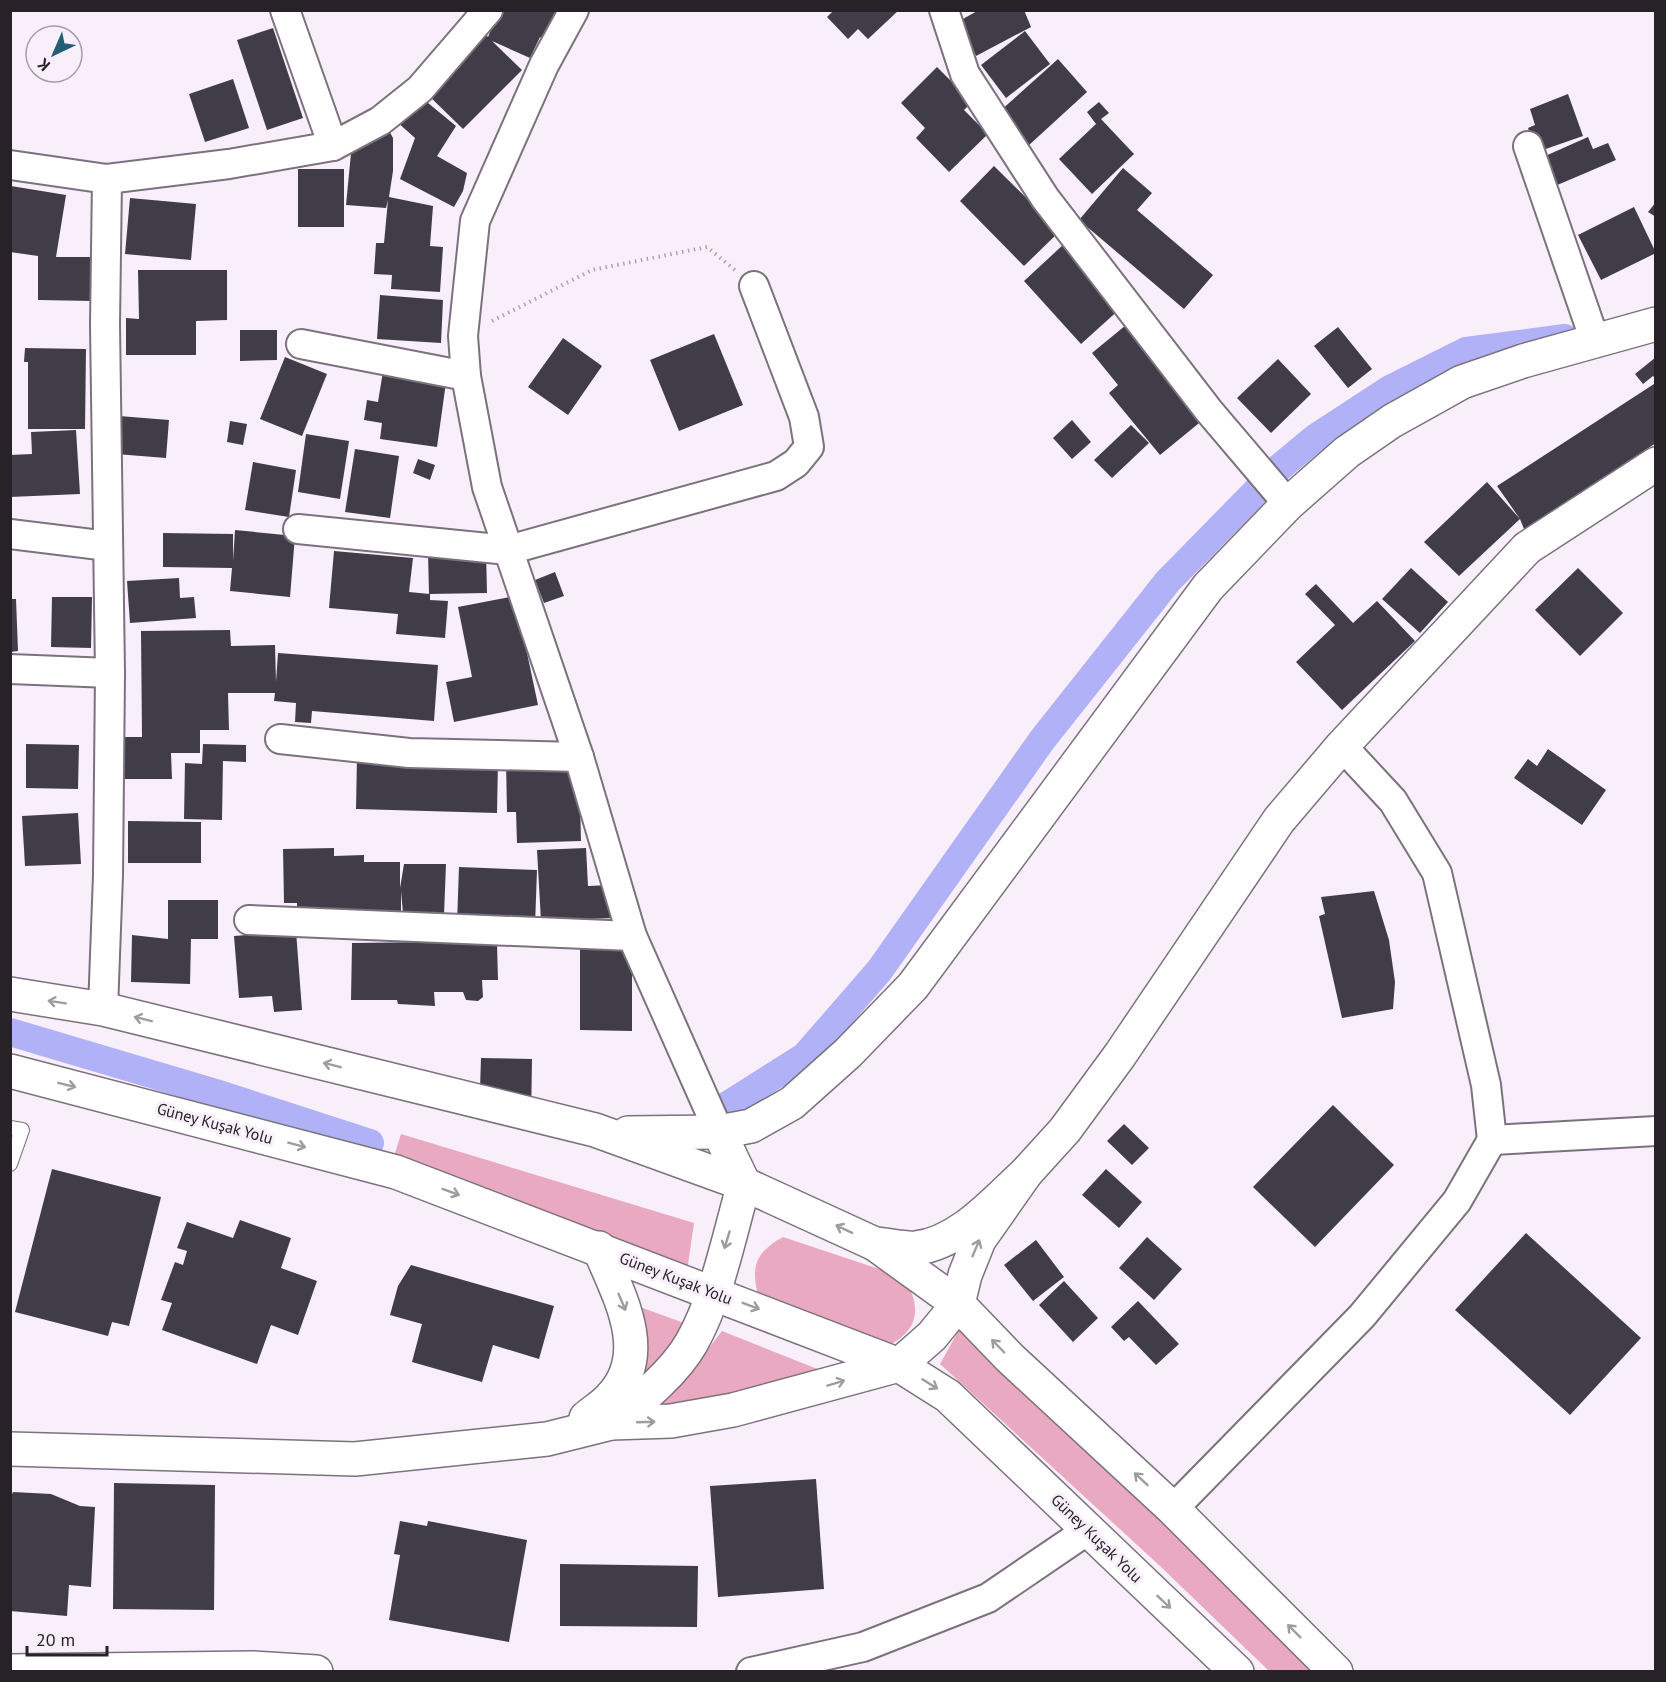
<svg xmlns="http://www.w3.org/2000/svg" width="1666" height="1682" font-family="'PT Sans',sans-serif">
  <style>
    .green { fill: #e9a9c0 }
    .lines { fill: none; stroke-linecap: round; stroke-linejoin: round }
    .canal { stroke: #b0b1f6; stroke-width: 28 }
    .building { fill: #413d48 }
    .service-casing { stroke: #7b727d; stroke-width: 16 }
    .minor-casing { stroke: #7b727d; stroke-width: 32 }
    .secondary-casing { stroke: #7b727d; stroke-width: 36 }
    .path { stroke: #aca4ae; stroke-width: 4; stroke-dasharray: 1.5 4.5; stroke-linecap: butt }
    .service { stroke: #fff; stroke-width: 14 }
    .minor { stroke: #fff; stroke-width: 28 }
    .secondary { stroke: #fff; stroke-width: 33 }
    .oneway { stroke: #9d9c9e }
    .labels { text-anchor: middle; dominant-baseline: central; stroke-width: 6; stroke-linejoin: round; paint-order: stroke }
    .street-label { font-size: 16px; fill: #262227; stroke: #f9effb }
  </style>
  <rect width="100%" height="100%" fill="#f9effb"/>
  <g class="green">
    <path d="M401 1134 694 1223 687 1271 390 1169Z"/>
    <path d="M783 1237 903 1277C923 1307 919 1332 885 1347L759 1300C751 1268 753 1254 783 1237Z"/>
    <path d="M640 1307 684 1323 678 1337 641 1382Z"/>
    <path d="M960 1328 1318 1671H1269L1160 1566 940 1364Z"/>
    <path d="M722 1331 820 1370 679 1412 655 1404 684 1380Z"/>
  </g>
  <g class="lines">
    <g class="canal">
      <path d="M10 1032 222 1095 370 1143"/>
      <path d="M723 1108 805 1056 879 971 1042 740 1168 581 1280 467 1315 438 1390 389 1466 351 1565 338"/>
    </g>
  </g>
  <g class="building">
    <path d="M500 10H557L544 39 540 37 530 58 492 41 522 70 463 129 426 93 484 33 488 37Z"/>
    <path d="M834 10H899L868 39 858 29 848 39 827 17Z"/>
    <path d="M979 10H1024L1031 27 976 56 961 20Z"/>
    <path d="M273 28 303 118 267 130 237 40Z"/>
    <path d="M1025 31 1050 64 1006 98 981 65Z"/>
    <path d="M1058 59 1087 92 1028 146 999 112Z"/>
    <path d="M937 67 972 102 964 110 988 134 949 172 916 138 925 128 901 103Z"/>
    <path d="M233 79 249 128 205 142 189 94Z"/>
    <path d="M1568 94 1583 136 1537 152 1528 128 1535 125 1530 109Z"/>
    <path d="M422 98 456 126 437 156 467 173 463 191 454 207 400 179 415 138 396 121Z"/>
    <path d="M1099 102 1109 113 1101 119 1134 154 1092 194 1059 159 1096 124 1087 112Z"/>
    <path d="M387 127 393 138V171L389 197 433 206 430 246 443 247 440 292 391 289 392 275 374 274 376 243H384L388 200 386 208 346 205 352 143Z"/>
    <path d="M1588 137 1593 149 1608 143 1616 160 1555 186 1543 157Z"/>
    <path d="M994 166 1060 231 1024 266 960 201Z"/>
    <path d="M1123 168 1152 193 1137 210 1213 275 1184 309 1079 220Z"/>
    <rect x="298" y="169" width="46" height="58"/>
    <path d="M11 186 66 195 56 257H93V301L38 300V256L10 252Z"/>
    <path d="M130 198 196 204 191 260 125 254Z"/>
    <path d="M1656 202V217L1648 212Z"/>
    <path d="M1634 207 1656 253 1601 280 1578 235Z"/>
    <path d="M1064 244 1122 307 1081 344 1024 281Z"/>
    <path d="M138 270H227V320L196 321V355H126V318L139 319Z"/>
    <path d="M380 295 443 300 441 343 377 339Z"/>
    <path d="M1126 325 1204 419 1160 455 1109 393 1118 385 1092 353Z"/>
    <path d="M1338 327 1372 369 1348 388 1314 346Z"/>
    <path d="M240 330H277V360L240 361Z"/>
    <path d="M714 334 743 405 679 431 650 360Z"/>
    <path d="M563 338 602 366 568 415 528 387Z"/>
    <path d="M25 348 86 349 85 429H28V362H24Z"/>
    <path d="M285 357 327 374 302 436 260 419Z"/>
    <path d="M1656 357V379L1653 376 1643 384 1635 374Z"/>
    <path d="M385 359 448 368 437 447 380 439 382 423 364 420 367 400 378 402Z"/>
    <path d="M1278 359 1311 394 1271 433 1237 398Z"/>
    <path d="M1654 384 1656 443 1524 529 1520 519 1459 576 1424 542 1487 482 1520 519 1497 486Z"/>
    <path d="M119 416 169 420 166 458 116 454Z"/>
    <path d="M1072 420 1091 442 1072 459 1053 438Z"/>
    <path d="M230 421 247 424 243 445 227 442Z"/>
    <path d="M1131 425 1149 443 1112 478 1094 460Z"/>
    <path d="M76 430 80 494 10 497V455L32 454 31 432Z"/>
    <path d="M306 434 349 441 340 499 298 492Z"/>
    <path d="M355 449 399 456 390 518 345 512Z"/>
    <path d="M418 459 435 465 430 480 413 473Z"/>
    <path d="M253 462 296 470 289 517 245 510Z"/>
    <path d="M235 530 295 536 290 597 230 591 232 568 163 567V533L233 534V561Z"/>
    <path d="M334 551 413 558 409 592 430 594V600L448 601 445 638 396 634 398 614 329 608Z"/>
    <path d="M486 551 487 593 429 594 428 552Z"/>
    <path d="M1411 568 1448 602 1420 633 1382 599Z"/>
    <path d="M1578 568 1623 613 1580 656 1535 610Z"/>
    <path d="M555 572 564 596 544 603 535 580Z"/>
    <path d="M179 578 180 598 194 597 196 618 130 623 127 581Z"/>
    <path d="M1316 584 1353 623 1377 601 1415 641 1342 710 1296 662 1335 625 1305 594Z"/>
    <path d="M515 596 538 705 454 722 446 682 472 677 458 607Z"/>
    <path d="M52 597H92L91 648 51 647Z"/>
    <path d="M10 599H16L18 651 10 652Z"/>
    <path d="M230 630 231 646 275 645 276 682 278 653 438 665 434 721 312 711 311 723 295 722 296 703 274 701 275 693H228L229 730H200V753H171L172 779H123L122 737H142L141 631Z"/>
    <path d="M26 744 79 745 78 789 26 788Z"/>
    <path d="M203 744 246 745V762L223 761 222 820 184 819 185 763 202 764Z"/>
    <path d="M1548 749 1606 790 1582 825 1514 778 1528 759 1537 766Z"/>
    <path d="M357 757 498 760 497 813 356 809Z"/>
    <path d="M579 759 581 841 517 843 516 812H507L506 761Z"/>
    <path d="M78 813 81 864 25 866 22 816Z"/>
    <path d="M128 821 201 822V863H128Z"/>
    <path d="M334 848V856L364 855V862H400V888L404 864H446L444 915 403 913 401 891V912L297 910V903H284L283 849Z"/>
    <path d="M586 848 588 886 611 885 613 918 541 921 537 850Z"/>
    <path d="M459 867 537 870 535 926 457 923Z"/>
    <path d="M1374 891 1389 940 1395 982 1393 1009 1342 1018 1319 916 1325 914 1321 897Z"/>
    <path d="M168 900H218V939H191L190 984 131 982 132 935 168 939Z"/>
    <path d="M296 931 302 1010 274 1012 272 996 239 998 234 936Z"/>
    <path d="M434 942 497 944 498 980H482L483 997 478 1001 466 1000 463 992H434L435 1006 398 1004 397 1000H351L352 943Z"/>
    <path d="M580 946 632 947V1031L580 1030Z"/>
    <path d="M481 1058 532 1059 531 1121 479 1120Z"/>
    <path d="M1333 1105 1394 1165 1315 1247 1253 1187Z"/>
    <path d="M1124 1124 1149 1148 1132 1165 1107 1141Z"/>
    <path d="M52 1169 161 1197 129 1326 112 1322 108 1336 15 1312Z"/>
    <path d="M1106 1169 1142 1202 1119 1228 1082 1195Z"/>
    <path d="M240 1220 291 1238 281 1268 317 1281 298 1335 271 1325 257 1364 162 1330 172 1303 161 1300 175 1262 183 1265 187 1251 177 1248 187 1222 233 1238Z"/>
    <path d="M1526 1233 1641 1338 1570 1415 1455 1310Z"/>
    <path d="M1147 1237 1182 1269 1154 1300 1119 1268Z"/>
    <path d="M1036 1240 1064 1277 1033 1301 1004 1265Z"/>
    <path d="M411 1265 554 1306 539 1359 493 1345 482 1382 412 1362 422 1324 390 1315 398 1286Z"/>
    <path d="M1064 1281 1098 1318 1073 1342 1039 1305Z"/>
    <path d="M1138 1301 1179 1344 1156 1365 1129 1337 1124 1341 1111 1327Z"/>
    <path d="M816 1479 824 1589 718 1597 710 1486Z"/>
    <path d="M114 1483 215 1485 214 1610 113 1609Z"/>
    <path d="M13 1492 51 1494 80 1506 95 1507 91 1587 69 1585 67 1616 10 1611V1499Z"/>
    <path d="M400 1521 427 1526 428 1521 527 1540 509 1642 389 1620 400 1555 394 1554Z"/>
    <path d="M560 1564 698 1566 697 1627 560 1626Z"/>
  </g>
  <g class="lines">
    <defs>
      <path id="service" d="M10 1128 22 1130 10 1164"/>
      <g id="minor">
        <path d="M285 10 333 146"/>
        <path d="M574 10 544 65 475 221 463 336 466 376 487 487 579 757 632 936 719 1132"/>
        <path d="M944 10 965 74 1045 198 1209 411 1288 504"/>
        <path d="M1528 146 1595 341"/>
        <path d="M10 165 107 179 229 164 333 146 380 121 420 89 488 10"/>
        <path d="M301 344 466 376"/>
        <path d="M298 529 508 550 776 476 796 463 809 447 804 417 754 286"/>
        <path d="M10 534 108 546"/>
        <path d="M10 669 110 673"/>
        <path d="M280 739 409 753 579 757"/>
        <path d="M249 920 632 936"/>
        <path d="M103 1009 108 875 110 673 105 325 107 179"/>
        <path d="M1492 1140 1656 1131"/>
        <path d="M1173 1509 1362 1316 1457 1201 1492 1140 1486 1085 1437 873 1393 801 1342 746"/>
        <path d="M751 1672 863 1647 988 1598 1088 1530"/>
      </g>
      <g id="secondary">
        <path d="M10 994 103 1009 595 1130 744 1184 875 1244 958 1304 1010 1358 1173 1509 1336 1672"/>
        <path d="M10 1071 396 1172 899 1365 948 1396 1237 1672"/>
        <path d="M719 1132 744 1184C729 1236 718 1295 692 1342 674 1374 639 1401 611 1423L671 1421 733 1410 899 1365 932 1336 958 1304 965 1275 979 1240 1026 1173C995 1201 960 1243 916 1248 904 1249 888 1245 875 1244"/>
        <path d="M628 1133 719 1132 751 1126 792 1103 848 1053 913 986 1208 587 1288 504 1347 452 1392 421 1462 382 1523 361 1656 324"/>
        <path d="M1026 1173 1065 1130 1120 1055 1279 820 1342 746 1527 548 1656 464"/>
        <path d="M586 1418C594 1411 604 1405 611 1397 653 1353 618 1294 599 1248"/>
        <path d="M10 1449 355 1459 547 1439 611 1423"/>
        <path d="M10 1671 253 1668 316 1672"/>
      </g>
    </defs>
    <use href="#service" class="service-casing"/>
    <use href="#minor" class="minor-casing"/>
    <use href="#secondary" class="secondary-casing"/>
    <path class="path" d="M492 321 592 270 707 247 735 270"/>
    <use href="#service" class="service"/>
    <use href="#minor" class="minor"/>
    <use href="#secondary" class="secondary"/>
  </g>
  <defs><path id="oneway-shaft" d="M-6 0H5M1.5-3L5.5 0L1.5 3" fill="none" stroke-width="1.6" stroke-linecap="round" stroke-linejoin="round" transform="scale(1.5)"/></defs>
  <g class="oneway">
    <use href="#oneway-shaft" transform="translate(57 1002) rotate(-171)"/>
    <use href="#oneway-shaft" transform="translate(143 1019) rotate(-166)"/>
    <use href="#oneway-shaft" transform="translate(332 1065) rotate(-166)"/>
    <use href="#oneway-shaft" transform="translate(67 1085) rotate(14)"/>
    <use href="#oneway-shaft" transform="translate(297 1145) rotate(15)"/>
    <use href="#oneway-shaft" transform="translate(451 1192) rotate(20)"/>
    <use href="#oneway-shaft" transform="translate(844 1229) rotate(-155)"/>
    <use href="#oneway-shaft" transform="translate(727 1240) rotate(107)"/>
    <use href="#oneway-shaft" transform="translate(976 1248) rotate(-67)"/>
    <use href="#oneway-shaft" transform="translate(622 1302) rotate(67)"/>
    <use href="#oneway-shaft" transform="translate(751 1306) rotate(21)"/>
    <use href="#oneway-shaft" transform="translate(998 1346) rotate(-134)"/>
    <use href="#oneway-shaft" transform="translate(836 1383) rotate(-17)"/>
    <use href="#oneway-shaft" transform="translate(930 1384) rotate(32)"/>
    <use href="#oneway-shaft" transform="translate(646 1422) rotate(-2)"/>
    <use href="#oneway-shaft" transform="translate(1141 1479) rotate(-137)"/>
    <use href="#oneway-shaft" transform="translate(1164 1602) rotate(43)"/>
    <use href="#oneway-shaft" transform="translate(1294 1631) rotate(-135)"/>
  </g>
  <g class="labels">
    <g class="street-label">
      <text transform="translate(215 1123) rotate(15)">Güney Kuşak Yolu</text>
      <text transform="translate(676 1278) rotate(21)">Güney Kuşak Yolu</text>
      <text transform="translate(1097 1538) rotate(44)">Güney Kuşak Yolu</text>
    </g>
  </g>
  <rect width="1666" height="1682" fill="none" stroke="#262227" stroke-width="24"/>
  <g transform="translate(54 54) rotate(224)"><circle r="28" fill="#f9effb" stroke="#a59da6" stroke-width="1.5"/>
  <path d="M0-4.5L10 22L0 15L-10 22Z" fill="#235e77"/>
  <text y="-9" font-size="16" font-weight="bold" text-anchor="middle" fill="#262227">K</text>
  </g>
  <path d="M27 1646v9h80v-9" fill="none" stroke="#262227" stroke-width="3"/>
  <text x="36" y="1646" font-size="18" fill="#262227" stroke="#f9effb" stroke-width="4.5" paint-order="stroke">20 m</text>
</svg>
